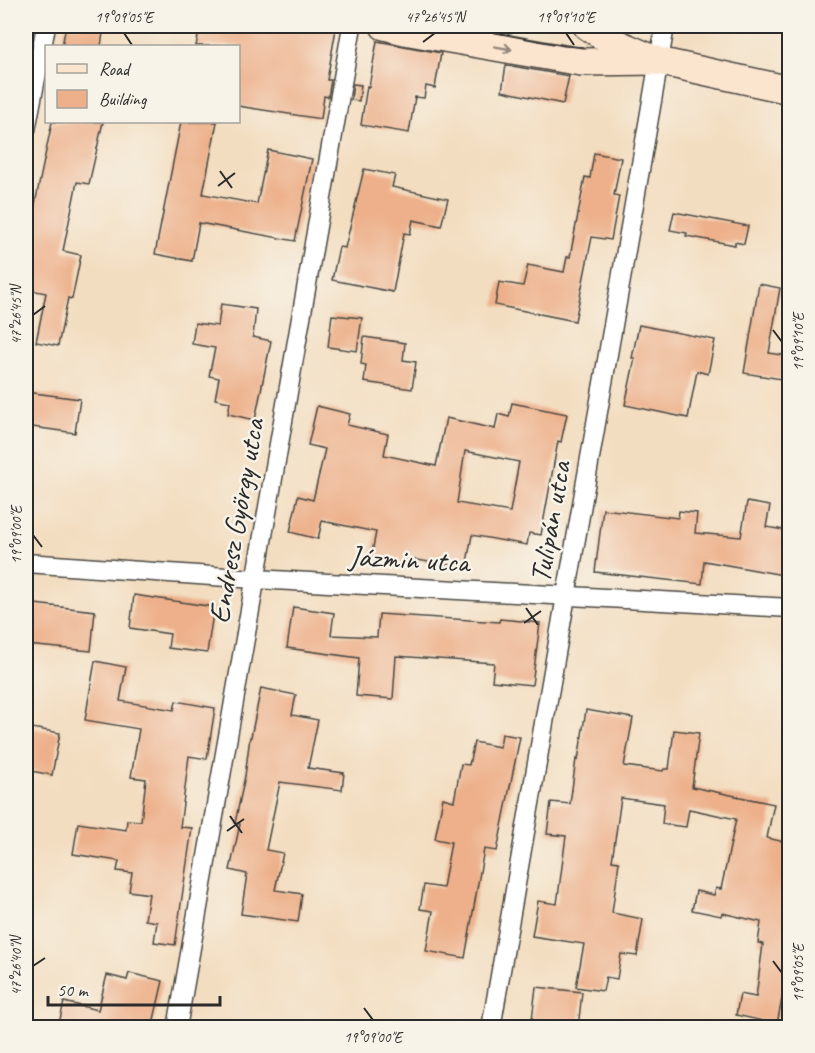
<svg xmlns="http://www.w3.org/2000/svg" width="815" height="1053" font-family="Caveat,sans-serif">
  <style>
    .building { fill: #edb08a; fill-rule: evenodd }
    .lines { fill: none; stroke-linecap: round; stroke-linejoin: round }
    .street-casing { stroke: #494641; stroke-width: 21 }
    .secondary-casing { stroke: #494641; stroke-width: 30 }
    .street { stroke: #fff; stroke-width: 18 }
    .secondary { stroke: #fce5cf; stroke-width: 27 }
    .tram { stroke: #2b2b2b; stroke-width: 1.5 }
    .oneway { stroke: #94887d }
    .ticks { fill: none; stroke: #2b2b2b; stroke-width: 2 }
    .labels { text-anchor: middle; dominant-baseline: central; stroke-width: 5; stroke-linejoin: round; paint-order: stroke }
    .street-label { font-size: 30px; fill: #2b2b2b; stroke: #f7f3e8 }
    .neatline { fill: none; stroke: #2b2b2b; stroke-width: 2 }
    .ticks-label { font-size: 15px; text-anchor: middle; fill: #2b2b2b }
  </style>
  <rect width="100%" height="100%" fill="#f7f3e8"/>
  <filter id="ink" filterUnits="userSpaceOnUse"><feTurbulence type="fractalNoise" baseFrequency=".0167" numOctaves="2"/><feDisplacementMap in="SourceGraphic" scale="12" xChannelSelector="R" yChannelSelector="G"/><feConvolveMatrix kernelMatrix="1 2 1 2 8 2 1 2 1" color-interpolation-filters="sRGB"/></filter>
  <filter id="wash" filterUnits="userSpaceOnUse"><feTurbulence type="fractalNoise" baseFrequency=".008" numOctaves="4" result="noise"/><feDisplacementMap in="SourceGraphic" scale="24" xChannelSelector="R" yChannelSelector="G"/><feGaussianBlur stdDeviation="1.35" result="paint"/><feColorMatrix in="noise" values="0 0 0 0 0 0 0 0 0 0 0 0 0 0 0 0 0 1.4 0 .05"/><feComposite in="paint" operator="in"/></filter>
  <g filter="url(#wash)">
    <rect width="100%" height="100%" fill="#f3ddc0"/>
    <g id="blocks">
      <g class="building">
        <path d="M66 26H104L101 46H62Z"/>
        <path d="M200 26H319L336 29 327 80H331L328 97 324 96 321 119 238 106V46H196Z"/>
        <path d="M377 41 441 53 435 88 426 86 424 98 415 97 409 133 361 125 367 86 369 87Z"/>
        <path d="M506 65 569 76 563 104 502 91Z"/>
        <path d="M353 84 361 85 359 101 351 100Z"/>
        <path d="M52 122H103L89 184 77 182 63 251 81 255 72 299 68 298 58 346 36 342 46 293 26 289V247Z"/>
        <path d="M181 122H217L203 194 257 204 268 150 312 159 295 241 199 223 192 261 155 254Z"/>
        <path d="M594 153 621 158 614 195 619 196 611 240 592 237 575 321 495 305 499 282 523 286 528 265 564 272 567 257H570L585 177 590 178Z"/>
        <path d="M364 169 395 175 392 187 448 199 441 226 413 220 410 234 404 233 393 292 332 280 339 247 345 248Z"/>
        <path d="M674 212 748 226 744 244 735 242V245L686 236 687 233 670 230Z"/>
        <path d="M759 284 780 288 769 353 789 356 787 380 744 373Z"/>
        <path d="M221 304 256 309 253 337 271 341 255 420 228 414 230 402 215 399 219 378 209 376 215 348 192 344 195 323 218 326Z"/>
        <path d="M332 315 362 318 357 351 328 347Z"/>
        <path d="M639 325 715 340 708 374 697 371 688 418 625 405 635 358H632Z"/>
        <path d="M364 337 405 343 403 360 416 362 412 389 364 382 366 365 361 364Z"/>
        <path d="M26 392 80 399 75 433 26 426Z"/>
        <path d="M512 403 567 414 561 442 558 441 541 535 529 533 527 545 472 535 466 568 405 558 403 569 370 563 376 532 322 521 318 539 290 532 298 496 313 500 325 449 308 445 317 406 350 414 347 425 388 434 384 455 436 466 446 418 495 429 498 414 509 417ZM465 451 519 462 510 512 457 503Z"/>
        <path d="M747 502 770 506 766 527 789 531V576L704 561 702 584 595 572 603 509 678 518 679 511 697 513 695 533 741 537Z"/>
        <path d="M134 595 214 607 207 653 168 648 170 634 130 628Z"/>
        <path d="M26 603 95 611 91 651 26 645Z"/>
        <path d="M293 607 334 613 331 635 377 637 379 614 499 622 500 619 540 623 532 685 492 681 494 663 396 656 393 699 356 696 359 658 287 648Z"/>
        <path d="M95 661 126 667 120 701 174 710 176 701 215 708 207 759 189 756 180 827 192 828 175 945 154 942 157 922 145 920 149 894 129 891 132 873 117 871 119 861 73 854 78 823 126 830 127 820 141 821 146 779 131 777 139 729 85 720Z"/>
        <path d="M261 688 296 695 292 715 318 720 308 768 344 773 342 790 280 782 266 850 283 853 275 890 302 894 298 922 241 914 247 874 230 870 240 824 235 823 245 776 250 737H251Z"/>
        <path d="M586 710 633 718 624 766 663 771 664 769H669L674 730 699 733 692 787 774 804 767 838 789 843V908L785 928H789V964L777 1024 736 1015 740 994 756 997 763 944 758 943 761 922 722 913 721 916 692 910 696 891 714 895 716 888 721 889 736 819 689 809 686 827 662 824 664 804 621 798 612 861 619 862 612 913 643 919 637 956 621 954 617 979 606 977 603 991 576 987 584 944 532 936 538 901 557 904 566 836 547 834 551 802 570 804 576 759 578 760Z"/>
        <path d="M26 727 60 733 52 775 26 770Z"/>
        <path d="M502 734 520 737 497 851 484 849 465 958 426 951 433 911 420 909 424 885 443 888 451 842 435 839 443 798 454 801 461 764 469 765 474 742 500 747Z"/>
        <path d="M129 973 163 981 152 1028H58L64 1002 98 1010 107 975 127 980Z"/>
        <path d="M536 987 582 992 578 1028H531Z"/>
      </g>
    </g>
  </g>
  <g filter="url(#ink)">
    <use href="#blocks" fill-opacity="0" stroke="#494641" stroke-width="1.5"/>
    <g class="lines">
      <defs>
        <g id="street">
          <path d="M26 130 46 26"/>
          <path d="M26 563 255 579 790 608"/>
          <path d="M177 1028 352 26"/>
          <path d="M491 1028 665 26"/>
        </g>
        <g id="secondary">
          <path d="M384 26 404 31 581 62 658 61"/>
          <path d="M587 26 607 39 658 61 790 90"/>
        </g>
      </defs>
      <use href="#street" class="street-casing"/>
      <use href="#secondary" class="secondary-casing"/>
      <use href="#street" class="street"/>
      <use href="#secondary" class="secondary"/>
      <path class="tram" d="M460 26 565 46 583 47"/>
    </g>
    <defs><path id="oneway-shaft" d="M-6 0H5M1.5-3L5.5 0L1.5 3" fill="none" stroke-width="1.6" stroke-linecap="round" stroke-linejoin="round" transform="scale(1.5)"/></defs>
    <use class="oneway" href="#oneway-shaft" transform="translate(503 48) rotate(10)"/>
  </g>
  <path class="ticks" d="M124 33 132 45M566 33 574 45M423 42 435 33M220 171 232 188M218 186 235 173M33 315 45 306M773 330 782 342M33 535 42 547M526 608 538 625M524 623 541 611M230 816 242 833M227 831 244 819M773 961 782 973M33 966 45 958M364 1008 373 1020"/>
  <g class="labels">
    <g class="street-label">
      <text transform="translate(236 521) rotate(-80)">Endresz György utca</text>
      <text transform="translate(550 522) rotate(-80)">Tulipán utca</text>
      <text transform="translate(409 559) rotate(3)">Jázmin utca</text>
    </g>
  </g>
  <rect width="815" height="1053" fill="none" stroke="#f7f3e8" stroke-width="66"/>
  <rect x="45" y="45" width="195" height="78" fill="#f7f3e8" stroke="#a5a39c" stroke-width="1.5"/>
  <rect x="57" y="64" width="30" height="9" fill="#fce5cf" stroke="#a5a39c" stroke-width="1.5"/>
  <text x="99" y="75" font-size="18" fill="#2b2b2b">Road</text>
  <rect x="57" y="90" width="30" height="18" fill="#edb08a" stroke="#a5a39c" stroke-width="1.5"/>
  <text x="99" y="105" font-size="18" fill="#2b2b2b">Building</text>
  <path d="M48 996v9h172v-9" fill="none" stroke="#2b2b2b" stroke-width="3"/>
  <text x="57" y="996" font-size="18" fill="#2b2b2b" stroke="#f7f3e8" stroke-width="4.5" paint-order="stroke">50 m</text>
  <rect x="33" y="33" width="749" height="987" class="neatline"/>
  <g class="ticks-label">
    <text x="124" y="22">19°09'05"E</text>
    <text x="435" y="22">47°26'45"N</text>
    <text x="566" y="22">19°09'10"E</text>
    <text transform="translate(16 315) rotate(-90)" y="5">47°26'45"N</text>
    <text transform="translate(798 342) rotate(-90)" y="5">19°09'10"E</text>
    <text transform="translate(16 535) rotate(-90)" y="5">19°09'00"E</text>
    <text transform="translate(16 966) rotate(-90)" y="5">47°26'40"N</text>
    <text transform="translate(798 973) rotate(-90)" y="5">19°09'05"E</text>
    <text x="373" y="1042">19°09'00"E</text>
  </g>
</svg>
